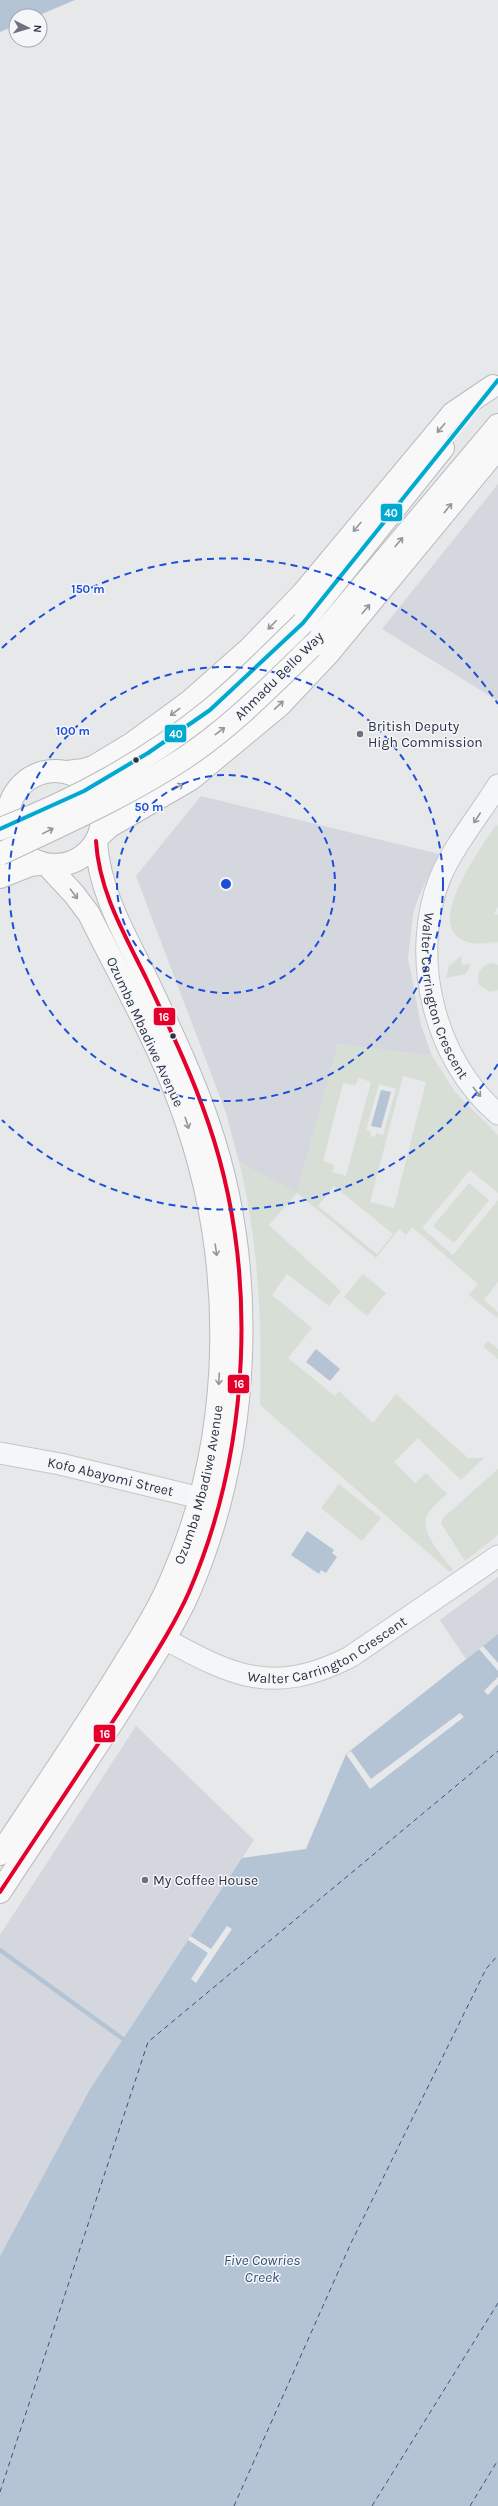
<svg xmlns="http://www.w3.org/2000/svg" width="498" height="2506" font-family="Karla,sans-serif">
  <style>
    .built { fill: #d4d7dd }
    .green { fill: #d6ded6; fill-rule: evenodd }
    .water { fill: #b4c4d5 }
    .pier { fill: #e6e8ea }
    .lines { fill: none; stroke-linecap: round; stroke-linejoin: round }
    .stream { stroke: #b4c4d5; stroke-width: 4.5 }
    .ferry { stroke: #34527a; stroke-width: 1; stroke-dasharray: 5 4; stroke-linecap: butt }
    .minor-casing { stroke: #c4c6c8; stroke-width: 23 }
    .highway-casing { stroke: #b8bbbf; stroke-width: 24 }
    .minor { stroke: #f5f6f7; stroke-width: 21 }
    .highway { stroke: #f8f8f8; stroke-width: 22 }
    .highway-bridge-casing { stroke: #b8bbbf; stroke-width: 24; stroke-linecap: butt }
    .highway-bridge { stroke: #f8f8f8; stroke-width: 22 }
    .bus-1-casing { stroke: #f4f6f9; stroke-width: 7 }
    .bus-2-casing { stroke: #f4f6f9; stroke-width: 7 }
    .bus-1 { stroke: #e4002b; stroke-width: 4 }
    .bus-2 { stroke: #00a9ce; stroke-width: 4 }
    .oneway { stroke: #92969e }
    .oneway2 { stroke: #90959e }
    .ring { fill: none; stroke: #1d4ed8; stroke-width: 2; stroke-dasharray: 7 5 }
    .poi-dot { fill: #6c737f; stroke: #f4f6f9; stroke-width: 1.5 }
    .bus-dot { fill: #2b3445; stroke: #f4f6f9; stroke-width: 1.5 }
    .labels { text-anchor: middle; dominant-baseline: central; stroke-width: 3; stroke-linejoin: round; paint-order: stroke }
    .street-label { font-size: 14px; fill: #2b3445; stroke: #f4f6f9 }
    .poi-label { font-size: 14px; fill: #2b3445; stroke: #f4f6f9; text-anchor: start }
    .water-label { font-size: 15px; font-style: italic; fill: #34527a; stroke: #f4f6f9 }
    .centre { fill: #1d4ed8; stroke: #f4f6f9; stroke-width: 2 }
    .ring-label { font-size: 12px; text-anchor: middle; font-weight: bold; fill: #1d4ed8; stroke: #f4f6f9; stroke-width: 3; stroke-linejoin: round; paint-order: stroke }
    .line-badge { stroke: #f4f6f9; stroke-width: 1.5 }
    .badge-label { font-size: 11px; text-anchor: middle; font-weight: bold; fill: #fff }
  </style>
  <rect width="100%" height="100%" fill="#e6e8ea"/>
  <g class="built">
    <path d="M498 484V701L382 629Z"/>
    <path d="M201 796 439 854 419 896 413 914 408 958 421 1025 432 1056 338 1044 297 1193 239 1162 226 1113 136 876Z"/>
    <path d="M498 1577V1634L466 1659 440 1620Z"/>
    <path d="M136 1726 254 1840 90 2089 0 2256V1935Z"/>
  </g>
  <g class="green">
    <path d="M496 825 498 826V907L494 913 498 915V942C487 942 475 946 465 941 423 925 482 847 496 825Z"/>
    <path d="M461 956 462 965 471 964 466 974 446 978 449 966Z"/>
    <path d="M491 963 498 965V990L490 992 479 985C476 974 480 966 491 963Z"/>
    <path d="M338 1044 432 1056 455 1092 498 1135V1193L470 1170 422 1228 453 1255 498 1200V1282L484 1300 498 1312 497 1318 469 1295 478 1284 412 1227 406 1235 399 1229 376 1258 297 1193 269 1225 341 1291 329 1306 287 1274 272 1295 312 1328 288 1358 335 1396 339 1391 373 1423 396 1394 468 1458H484L461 1480 418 1438 394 1462 415 1483 426 1473 447 1494C441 1499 434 1505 429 1512 416 1530 443 1556 453 1570L450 1572 260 1405C262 1322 259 1243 239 1162L297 1192ZM403 1076 426 1082 394 1208 370 1202ZM358 1078 371 1082 346 1176 332 1172 334 1165 323 1161 343 1083 356 1085ZM379 1084 396 1089 383 1135 376 1133 375 1137 370 1136 371 1132 366 1130ZM334 1186 393 1234 377 1254 318 1206Z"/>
    <path d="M469 1183 489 1200 454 1243 433 1226Z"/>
    <path d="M363 1274 386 1293 367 1316 344 1297Z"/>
    <path d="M488 1341 498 1349V1359L483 1346Z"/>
    <path d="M498 1469V1535L465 1561 441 1523 443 1518Z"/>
    <path d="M339 1484 381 1518 362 1541 321 1508Z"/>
  </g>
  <g class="water">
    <path d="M0 0H75L37 16H16V25L0 32Z"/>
    <path d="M381 1090 391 1092 381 1128 371 1126Z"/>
    <path d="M316 1349 340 1369 330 1381 306 1362Z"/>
    <path d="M307 1531 334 1550 332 1553 337 1557 326 1573 321 1570 319 1574 291 1555Z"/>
    <path d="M498 1634V2506H0V2256L90 2089 242 1858 306 1849 346 1754Z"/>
  </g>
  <g class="pier">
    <path d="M483 1646 498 1663V1671L479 1649Z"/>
    <path d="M498 1677V1684L488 1695 484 1691Z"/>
    <path d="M460 1713 464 1717 370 1789 346 1754 351 1751 371 1779Z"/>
    <path d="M227 1926 232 1929 196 1983 191 1979 208 1953 188 1940 190 1936 211 1949Z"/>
  </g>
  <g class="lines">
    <path class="stream" d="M0 1950 123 2039"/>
    <g class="ferry">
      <path d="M0 2492 148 2042 498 1751"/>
      <path d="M234 2506 351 2243 486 1969 498 1955"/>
      <path d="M372 2506 498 2303"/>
      <path d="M470 2506 498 2460"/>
    </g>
    <defs>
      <g id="minor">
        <path id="s1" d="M498 785C480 814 453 847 440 878 409 956 434 1060 498 1114"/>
        <path id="s2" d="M0 1453 60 1464 217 1502"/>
        <path id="s3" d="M150 1631C225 1671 266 1700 350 1657L498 1556"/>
      </g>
      <g id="highway">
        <path d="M303 623 443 448"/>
        <path d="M311 647 498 425"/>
        <circle cx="55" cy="818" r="47"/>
        <path d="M67 772 84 770 95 766 133 743 189 702 249 649 303 593 453 413 493 386"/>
        <path d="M98 837 110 826 191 779 280 705 328 654 498 448"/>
        <path d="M0 877 30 865 39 864"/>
        <path id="s4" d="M0 1854C40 1794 80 1735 118 1674 137 1643 157 1613 171 1580 237 1432 236 1254 180 1104 156 1038 120 977 89 914L74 894 48 866"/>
        <path d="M0 1892C42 1828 85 1765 126 1701 148 1665 172 1630 189 1592 251 1448 259 1270 208 1122 191 1072 169 1027 147 980 125 935 99 892 96 841"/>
      </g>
    </defs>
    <use href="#minor" class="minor-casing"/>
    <use href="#highway" class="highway-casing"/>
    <use href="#minor" class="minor"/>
    <use href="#highway" class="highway"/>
    <defs>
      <g id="highway-bridge">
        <path d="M0 829C74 801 149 760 210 710 243 683 273 652 303 623"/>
        <path d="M0 854C63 824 127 796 186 757 232 726 271 686 311 647"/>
      </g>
    </defs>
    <use href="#highway-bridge" class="highway-bridge-casing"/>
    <use href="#highway-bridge" class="highway-bridge"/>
    <defs>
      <path id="bus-1" d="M0 1892C42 1828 85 1765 126 1701 148 1665 172 1630 189 1592 251 1448 259 1270 208 1122 191 1072 169 1027 147 980 125 935 99 892 96 841"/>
      <path id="bus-2" d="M0 829 84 791 148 753 210 710 303 623 498 380"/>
    </defs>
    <use href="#bus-1" class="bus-1-casing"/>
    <use href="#bus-2" class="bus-2-casing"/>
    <use href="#bus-1" class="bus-1"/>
    <use href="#bus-2" class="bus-2"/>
  </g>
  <defs><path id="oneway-shaft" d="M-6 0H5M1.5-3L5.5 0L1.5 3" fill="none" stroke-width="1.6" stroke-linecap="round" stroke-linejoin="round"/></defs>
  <g class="oneway">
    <use href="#oneway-shaft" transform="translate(441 428) rotate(130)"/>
    <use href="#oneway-shaft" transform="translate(448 508) rotate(-51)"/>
    <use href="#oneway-shaft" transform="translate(357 527) rotate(130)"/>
    <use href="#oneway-shaft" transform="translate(399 542) rotate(-50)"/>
    <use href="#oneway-shaft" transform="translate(366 609) rotate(-50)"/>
    <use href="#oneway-shaft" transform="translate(272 625) rotate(134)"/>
    <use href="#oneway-shaft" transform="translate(279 705) rotate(-43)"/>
    <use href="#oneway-shaft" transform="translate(175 712) rotate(143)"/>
    <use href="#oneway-shaft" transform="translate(220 731) rotate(-37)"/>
    <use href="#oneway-shaft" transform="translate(178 787) rotate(-32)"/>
    <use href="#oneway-shaft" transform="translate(48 831) rotate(-26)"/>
    <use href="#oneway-shaft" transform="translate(74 894) rotate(53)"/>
    <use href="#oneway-shaft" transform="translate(187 1123) rotate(72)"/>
    <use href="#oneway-shaft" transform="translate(216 1250) rotate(82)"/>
    <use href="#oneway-shaft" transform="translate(219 1379) rotate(93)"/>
  </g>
  <g class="oneway2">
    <use href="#oneway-shaft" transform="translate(477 818) rotate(123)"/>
    <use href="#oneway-shaft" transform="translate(477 1092) rotate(51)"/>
  </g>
  <g class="ring">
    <circle cx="226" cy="884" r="109"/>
    <circle cx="226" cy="884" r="217"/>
    <path d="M498 1064A326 326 0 0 1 2 1120M2 648A326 326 0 0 1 498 704"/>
  </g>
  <g class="poi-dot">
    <circle cx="360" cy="734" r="4"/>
    <circle cx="145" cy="1880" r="4"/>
  </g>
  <g class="bus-dot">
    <circle cx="136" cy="760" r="3.5"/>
    <circle cx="173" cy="1036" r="3.5"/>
  </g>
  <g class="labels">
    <g class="street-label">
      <text transform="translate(279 676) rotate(-45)">Ahmadu Bello Way</text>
      <text stroke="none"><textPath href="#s1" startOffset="232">Walter Carrington Crescent</textPath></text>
      <text transform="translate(145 1032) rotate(65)">Ozumba Mbadiwe Avenue</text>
      <text stroke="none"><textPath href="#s2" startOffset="113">Kofo Abayomi Street</textPath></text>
      <text stroke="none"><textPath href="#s4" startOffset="423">Ozumba Mbadiwe Avenue</textPath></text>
      <text stroke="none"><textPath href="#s3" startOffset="194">Walter Carrington Crescent</textPath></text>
    </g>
    <g class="poi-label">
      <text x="368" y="726">British Deputy<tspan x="368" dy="16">High Commission</tspan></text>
      <text x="153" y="1880">My Coffee House</text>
    </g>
    <g class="water-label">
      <text x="262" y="2260">Five Cowries<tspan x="262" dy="17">Creek</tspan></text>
    </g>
  </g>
  <circle cx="226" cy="884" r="6" class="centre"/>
  <g class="ring-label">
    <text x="88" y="593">150 m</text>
    <text x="73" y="735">100 m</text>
    <text x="149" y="811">50 m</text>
  </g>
  <g class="line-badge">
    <rect x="380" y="503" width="23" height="19" rx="4" fill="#00a9ce"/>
    <rect x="164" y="724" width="23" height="19" rx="4" fill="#00a9ce"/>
    <rect x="153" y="1007" width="23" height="19" rx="4" fill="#e4002b"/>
    <rect x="227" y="1374" width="23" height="20" rx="4" fill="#e4002b"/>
    <rect x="93" y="1724" width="23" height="19" rx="4" fill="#e4002b"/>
  </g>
  <g class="badge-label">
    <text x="391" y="517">40</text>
    <text x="176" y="738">40</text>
    <text x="164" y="1021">16</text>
    <text x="239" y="1388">16</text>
    <text x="105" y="1738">16</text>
  </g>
  <g transform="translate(28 28) rotate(95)"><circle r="19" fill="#f4f6f9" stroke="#a4a8b1"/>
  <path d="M0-3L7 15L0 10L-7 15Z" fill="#6c737f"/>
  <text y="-6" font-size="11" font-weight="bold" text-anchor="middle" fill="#2b3445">N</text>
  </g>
</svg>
